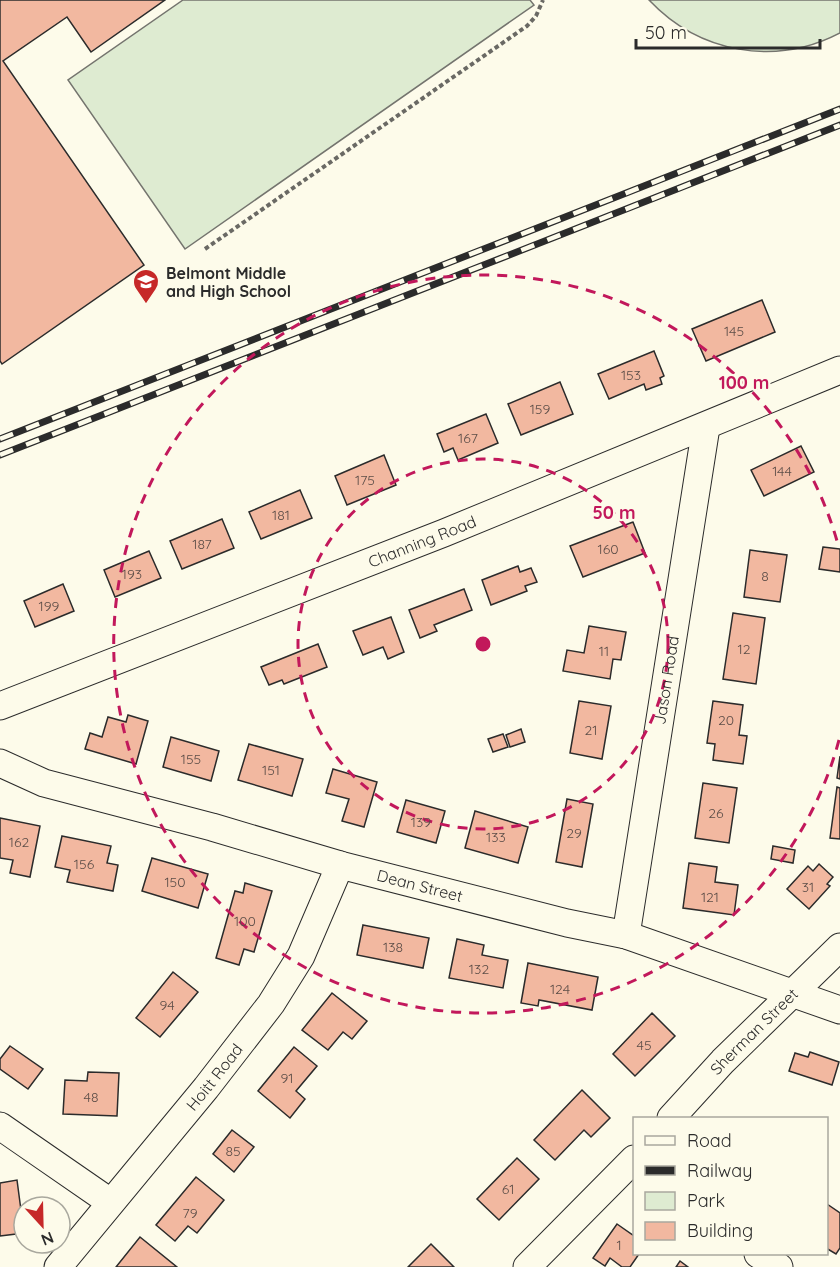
<svg xmlns="http://www.w3.org/2000/svg" width="840" height="1267" font-family="Quicksand,sans-serif">
  <style>
    .green { fill: #deebd1; stroke: #74746e; stroke-width: 1.5 }
    .building { fill: #f2b8a0; stroke: #2b2b2b; stroke-width: 1.5 }
    .lines { fill: none; stroke-linecap: round; stroke-linejoin: round }
    .minor-casing { stroke: #2b2b2b; stroke-width: 29 }
    .path { stroke: #6a6964; stroke-width: 4; stroke-dasharray: 4.5 3; stroke-linecap: butt }
    .minor { stroke: #fdfbea; stroke-width: 27 }
    .rail-casing { stroke: #2b2b2b; stroke-width: 7 }
    .rail { stroke: #fdfbea; stroke-width: 4.5; stroke-dasharray: 14; stroke-linecap: butt }
    .ring { fill: none; stroke: #c2185b; stroke-width: 3; stroke-dasharray: 10 8 }
    .labels { text-anchor: middle; dominant-baseline: central; stroke-width: 4.5; stroke-linejoin: round; paint-order: stroke }
    .number-label { font-size: 14px; fill: #5d4e48 }
    .poi-label { font-size: 16px; font-weight: bold; fill: #2b2b2b; stroke: #fdfbea; text-anchor: start }
    .street-label { font-size: 16px; fill: #2b2b2b; stroke: #fdfbea }
    .centre { fill: #c2185b; stroke: #fdfbea; stroke-width: 3 }
    .ring-label { font-size: 18px; text-anchor: middle; font-weight: bold; fill: #c2185b; stroke: #fdfbea; stroke-width: 4.5; stroke-linejoin: round; paint-order: stroke }
  </style>
  <rect width="100%" height="100%" fill="#fdfbea"/>
  <g class="green">
    <path d="M183 0H530L534 5 185 249 68 80Z"/>
    <path d="M649 0H840V33C775 67 699 53 649 0Z"/>
  </g>
  <g class="building">
    <path d="M0 0H165L91 52 67 17 3 61 144 265 2 364 0 361Z"/>
    <path d="M762 300 775 332 706 361 692 329Z"/>
    <path d="M654 351 664 376 660 378 662 384 646 390 644 384 609 399 598 374Z"/>
    <path d="M560 382 573 414 521 435 508 404Z"/>
    <path d="M486 414 498 443 458 460 453 448 444 452 437 434Z"/>
    <path d="M801 446 814 472 764 496 751 470Z"/>
    <path d="M384 455 396 485 347 505 335 476Z"/>
    <path d="M300 490 312 518 261 539 249 512Z"/>
    <path d="M222 519 234 548 182 569 170 541Z"/>
    <path d="M633 522 645 553 583 577 570 546Z"/>
    <path d="M823 547 840 549V572L819 569Z"/>
    <path d="M750 550 787 555 780 602 744 597Z"/>
    <path d="M149 551 161 578 115 597 104 570Z"/>
    <path d="M518 566 520 572 531 568 537 582 525 586 527 591 491 605 482 580Z"/>
    <path d="M63 584 74 611 35 627 24 601Z"/>
    <path d="M464 589 472 610 434 625 437 631 420 638 409 610Z"/>
    <path d="M733 613 765 618 756 684 723 679Z"/>
    <path d="M391 617 404 652 388 659 383 647 363 655 353 631Z"/>
    <path d="M589 626 626 632 621 660 613 659 610 679 563 671 567 650 584 653Z"/>
    <path d="M318 644 327 667 284 684 282 680 269 685 261 667Z"/>
    <path d="M579 701 611 706 602 759 570 753Z"/>
    <path d="M713 701 743 705 739 735 747 736 743 764 713 760 715 744 707 743Z"/>
    <path d="M128 715 148 721 136 764 85 749 90 733 102 737 108 717 126 722Z"/>
    <path d="M521 729 525 742 510 747 506 735Z"/>
    <path d="M503 734 508 747 493 752 488 739Z"/>
    <path d="M171 737 219 751 211 781 163 767Z"/>
    <path d="M249 744 303 759 292 796 238 780Z"/>
    <path d="M840 756V779L837 778Z"/>
    <path d="M333 769 377 782 364 827 342 821 349 799 326 793Z"/>
    <path d="M703 783 737 788 729 843 695 838Z"/>
    <path d="M837 787 840 788V839L830 838Z"/>
    <path d="M567 799 593 804 582 867 556 862Z"/>
    <path d="M406 800 445 811 436 843 397 832Z"/>
    <path d="M475 811 528 827 518 863 465 848Z"/>
    <path d="M0 818 40 826 30 877 10 873 13 860 0 858Z"/>
    <path d="M62 836 111 846 107 863 118 865 113 891 67 882 70 870 55 867Z"/>
    <path d="M773 846 795 850 793 863 771 859Z"/>
    <path d="M152 858 208 874 198 908 142 891Z"/>
    <path d="M689 863 717 867 715 882 738 885 734 915 683 908Z"/>
    <path d="M819 864 833 877 827 884 830 886 809 909 787 889 808 866 813 871Z"/>
    <path d="M245 883 272 891 254 952 244 949 239 965 216 958 235 891 243 893Z"/>
    <path d="M363 925 429 938 423 968 357 955Z"/>
    <path d="M457 939 484 945 482 955 508 960 503 988 449 978Z"/>
    <path d="M528 963 598 977 592 1010 539 1000 538 1006 521 1003Z"/>
    <path d="M173 972 198 992 160 1037 136 1018Z"/>
    <path d="M332 993 367 1021 352 1039 343 1032 328 1050 302 1030Z"/>
    <path d="M652 1013 675 1036 635 1076 613 1054Z"/>
    <path d="M10 1046 43 1069 28 1089 0 1069V1059Z"/>
    <path d="M294 1047 317 1066 296 1091 305 1099 290 1118 258 1091Z"/>
    <path d="M810 1052 839 1062 832 1085 789 1071 795 1053 808 1057Z"/>
    <path d="M88 1072 119 1073 117 1116 63 1114 65 1080 87 1081Z"/>
    <path d="M582 1090 610 1118 591 1137 584 1130 555 1160 534 1140Z"/>
    <path d="M232 1130 254 1147 234 1172 213 1154Z"/>
    <path d="M517 1158 539 1179 499 1220 477 1199Z"/>
    <path d="M196 1177 224 1200 197 1233 188 1226 175 1241 156 1225Z"/>
    <path d="M17 1180 24 1233 0 1236V1183Z"/>
    <path d="M827 1204 840 1213V1248L836 1254 826 1248Z"/>
    <path d="M617 1224 634 1236V1254H639L630 1267H622L610 1258 605 1266 593 1258Z"/>
    <path d="M140 1237 177 1267H116Z"/>
    <path d="M431 1244 454 1267H408Z"/>
    <path d="M680 1261 688 1267H676Z"/>
  </g>
  <g class="lines">
    <defs>
      <g id="minor">
        <path id="s1" d="M0 706 444 533 840 370"/>
        <path id="s2" d="M0 763 44 783 212 827 340 865 567 923 626 935 840 1010"/>
        <path id="s3" d="M626 935 706 427"/>
        <path id="s4" d="M671 1118 723 1061 840 947"/>
        <path d="M0 1126 110 1202"/>
        <path d="M758 1254 779 1267"/>
        <path id="s5" d="M58 1267 206 1088 271 1004 301 956 340 865"/>
        <path d="M527 1267 634 1159"/>
      </g>
    </defs>
    <use href="#minor" class="minor-casing"/>
    <path class="path" d="M205 249 527 26 536 16 543 0"/>
    <use href="#minor" class="minor"/>
    <defs>
      <g id="rail">
        <path d="M0 439 840 109"/>
        <path d="M0 455 840 125"/>
      </g>
    </defs>
    <use href="#rail" class="rail-casing"/>
    <use href="#rail" class="rail"/>
  </g>
  <g class="ring">
    <circle cx="483" cy="644" r="185"/>
    <path d="M839 740A369 369 0 1 1 839 548"/>
  </g>
  <defs>
    <symbol id="school-pin" viewBox="-11 -11 22 30"><path d="M0 17L-7.5 6A9.5 9.5 0 1 1 7.5 6Z" fill="#c62828" stroke="#fdfbea"/><path d="M0-5L7-2L0 1L-7-2ZM-4 1L0 2.5L4 1V4Q0 6-4 4Z" fill="#fff"/></symbol>
  </defs>
  <g fill-rule="evenodd">
    <use href="#school-pin" x="131" y="267" width="30" height="40"/>
  </g>
  <g class="labels">
    <g class="number-label">
      <text x="734" y="331">145</text>
      <text x="631" y="375">153</text>
      <text x="540" y="409">159</text>
      <text x="468" y="438">167</text>
      <text x="782" y="471">144</text>
      <text x="365" y="480">175</text>
      <text x="281" y="515">181</text>
      <text x="202" y="544">187</text>
      <text x="608" y="549">160</text>
      <text x="132" y="574">193</text>
      <text x="765" y="576">8</text>
      <text x="49" y="606">199</text>
      <text x="744" y="649">12</text>
      <text x="604" y="651">11</text>
      <text x="726" y="720">20</text>
      <text x="591" y="730">21</text>
      <text x="191" y="759">155</text>
      <text x="271" y="770">151</text>
      <text x="716" y="813">26</text>
      <text x="421" y="822">139</text>
      <text x="574" y="833">29</text>
      <text x="496" y="837">133</text>
      <text x="19" y="842">162</text>
      <text x="84" y="864">156</text>
      <text x="175" y="882">150</text>
      <text x="808" y="887">31</text>
      <text x="710" y="897">121</text>
      <text x="245" y="921">100</text>
      <text x="393" y="947">138</text>
      <text x="479" y="969">132</text>
      <text x="560" y="989">124</text>
      <text x="167" y="1005">94</text>
      <text x="644" y="1045">45</text>
      <text x="287" y="1078">91</text>
      <text x="91" y="1097">48</text>
      <text x="233" y="1151">85</text>
      <text x="508" y="1189">61</text>
      <text x="190" y="1213">79</text>
      <text x="619" y="1245">1</text>
    </g>
    <g class="poi-label">
      <text x="166" y="273">Belmont Middle<tspan x="166" dy="18">and High School</tspan></text>
    </g>
    <g class="street-label">
      <text stroke="none"><textPath href="#s1" startOffset="453">Channing Road</textPath></text>
      <text stroke="none"><textPath href="#s3" startOffset="258">Jason Road</textPath></text>
      <text stroke="none"><textPath href="#s2" startOffset="438">Dean Street</textPath></text>
      <text stroke="none"><textPath href="#s4" startOffset="120">Sherman Street</textPath></text>
      <text stroke="none"><textPath href="#s5" startOffset="246">Hoitt Road</textPath></text>
    </g>
  </g>
  <circle cx="483" cy="644" r="9" class="centre"/>
  <g class="ring-label">
    <text x="744" y="389">100 m</text>
    <text x="614" y="519">50 m</text>
  </g>
  <rect x="633" y="1117" width="195" height="138" fill="#fdfbea" stroke="#a9a89e" stroke-width="1.5"/>
  <rect x="645" y="1136" width="30" height="9" fill="#fdfbea" stroke="#a9a89e" stroke-width="1.5"/>
  <text x="687" y="1147" font-size="18" fill="#2b2b2b">Road</text>
  <rect x="645" y="1166" width="30" height="9" fill="#2b2b2b" stroke="#a9a89e" stroke-width="1.5"/>
  <text x="687" y="1177" font-size="18" fill="#2b2b2b">Railway</text>
  <rect x="645" y="1192" width="30" height="18" fill="#deebd1" stroke="#a9a89e" stroke-width="1.5"/>
  <text x="687" y="1207" font-size="18" fill="#2b2b2b">Park</text>
  <rect x="645" y="1222" width="30" height="18" fill="#f2b8a0" stroke="#a9a89e" stroke-width="1.5"/>
  <text x="687" y="1237" font-size="18" fill="#2b2b2b">Building</text>
  <g transform="translate(42 1225) rotate(158)"><circle r="28" fill="#fdfbea" stroke="#a9a89e" stroke-width="1.5"/>
  <path d="M0-4.5L10 22L0 15L-10 22Z" fill="#c62828"/>
  <text y="-9" font-size="16" font-weight="bold" text-anchor="middle" fill="#2b2b2b">N</text>
  </g>
  <path d="M636 39v9h184v-9" fill="none" stroke="#2b2b2b" stroke-width="3"/>
  <text x="645" y="39" font-size="18" fill="#2b2b2b" stroke="#fdfbea" stroke-width="4.5" paint-order="stroke">50 m</text>
</svg>
